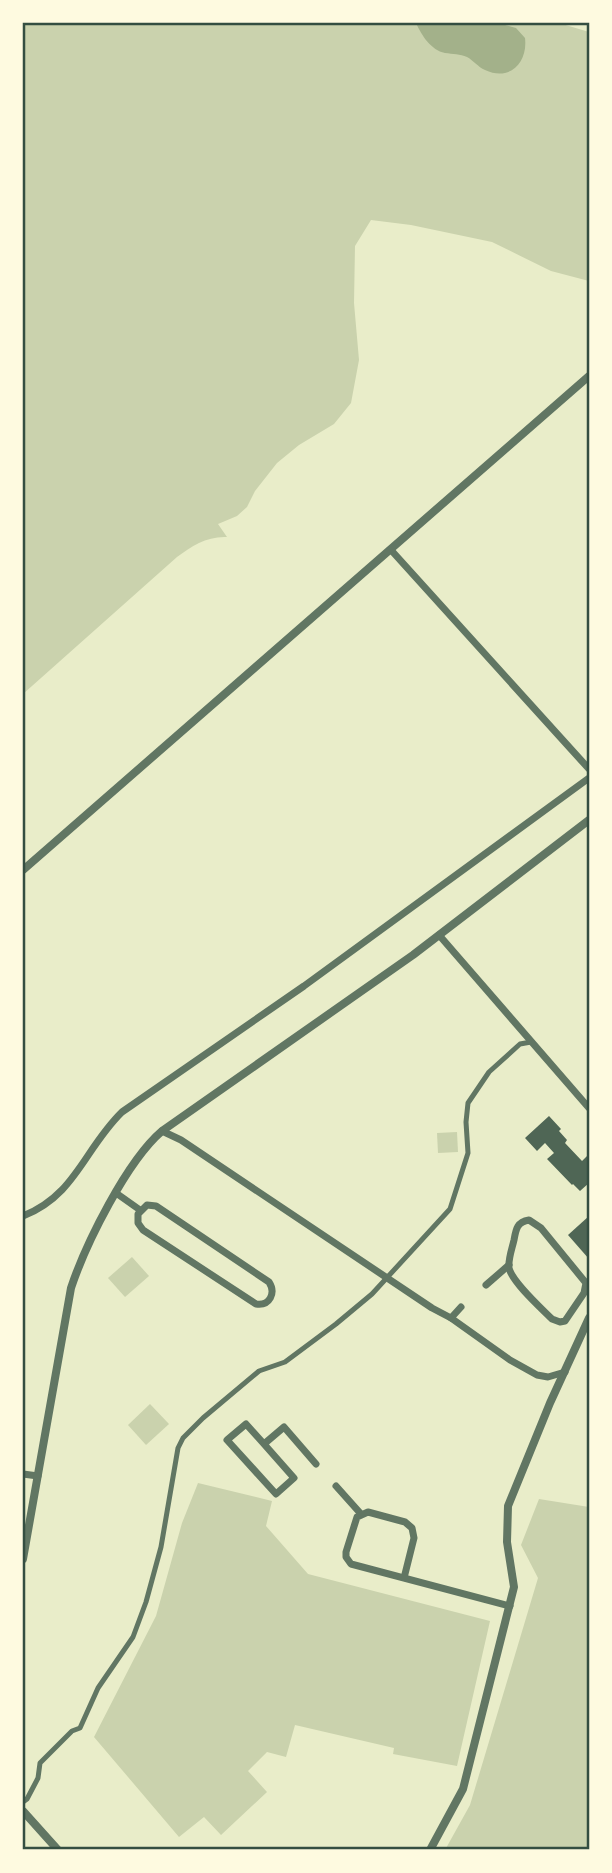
<svg xmlns="http://www.w3.org/2000/svg" width="612" height="1873" font-family="'Archivo Narrow',sans-serif">
  <style>
    .green { fill: #cad2ad }
    .water { fill: #a3b18a }
    .building { fill: #4f6655 }
    .lines { fill: none; stroke-linecap: round; stroke-linejoin: round }
    .pedestrian { stroke: #617663; stroke-width: 5 }
    .minor { stroke: #617663; stroke-width: 7 }
    .tertiary { stroke: #617663; stroke-width: 8 }
    .neatline { fill: none; stroke: #344e41; stroke-width: 2.5 }
  </style>
  <rect width="100%" height="100%" fill="#e9edc9"/>
  <g class="green">
    <path d="M23 23H559L589 32V281L551 271 492 242 411 225 371 220 355 246 354 303 359 360 351 403 334 424 299 445 277 463 255 491 247 507 237 516 218 524 227 537C207 536 192 546 177 557L23 694Z"/>
    <path d="M457 1132 458 1152 438 1153 437 1133Z"/>
    <path d="M132 1257 149 1276 125 1297 108 1278Z"/>
    <path d="M150 1404 169 1424 146 1445 128 1425Z"/>
    <path d="M198 1483 272 1501 266 1526 308 1574 490 1621 457 1766 393 1754 394 1748 295 1725 286 1757 267 1752 248 1771 267 1792 221 1835 204 1817 179 1837 94 1737 156 1616 182 1523Z"/>
    <path d="M539 1499 589 1507V1850H445L470 1805 538 1578 521 1545Z"/>
  </g>
  <path class="water" d="M416 23H485L505 25 516 28 525 38C528 62 510 82 485 70 478 67 473 60 467 57 460 54 453 54 445 53 431 50 422 36 416 23Z"/>
  <g class="building">
    <path d="M549 1116 561 1129 559 1131 567 1140 565 1143 582 1161 589 1154V1183L580 1191 573 1184 572 1185 547 1159 554 1153 545 1143 537 1151 525 1138Z"/>
    <path d="M589 1216V1259L568 1235Z"/>
  </g>
  <g class="lines">
    <path class="pedestrian" d="M23 1802 27 1799 38 1778 40 1763 72 1731 80 1728 98 1688 133 1637 146 1602 161 1547 178 1448 183 1438 203 1418 259 1371 285 1362 336 1324 372 1294 450 1209 468 1153 466 1122 468 1103 489 1072 520 1044 531 1042"/>
    <g class="minor">
      <path d="M391 550 589 769"/>
      <path d="M439 935 589 1108"/>
      <path d="M162 1131 181 1140 432 1308 451 1318 510 1360 537 1375 548 1377 565 1372"/>
      <path d="M116 1193 140 1210"/>
      <path d="M147 1205 156 1206 269 1282C276 1293 270 1306 256 1304L143 1230 138 1223V1214Z"/>
      <path d="M23 1216C76 1195 84 1149 122 1112L304 986 589 778"/>
      <path d="M529 1220 541 1228 586 1283 584 1293 565 1321 560 1322 552 1319C541 1308 512 1282 509 1268 508 1259 512 1249 514 1240 516 1229 517 1222 529 1220Z"/>
      <path d="M486 1285 509 1265"/>
      <path d="M451 1318 461 1307"/>
      <path d="M264 1444 294 1478 276 1494 227 1440 246 1424 264 1444 284 1427 316 1464"/>
      <path d="M23 1474 38 1476"/>
      <path d="M336 1486 361 1514"/>
      <path d="M404 1578 414 1538 412 1528 405 1522 368 1512 357 1517 346 1552V1557L351 1564 510 1606"/>
    </g>
    <g class="tertiary">
      <path d="M23 870 589 376"/>
      <path d="M23 1559 71 1288C86 1243 127 1161 162 1131L413 955 589 820"/>
      <path d="M23 1811 58 1850"/>
      <path d="M430 1850 463 1789 514 1587 507 1542 508 1506 550 1403 589 1318"/>
    </g>
  </g>
  <rect width="612" height="1873" fill="none" stroke="#fefae0" stroke-width="49"/>
  <rect x="24" y="24" width="564" height="1824" class="neatline"/>
</svg>
